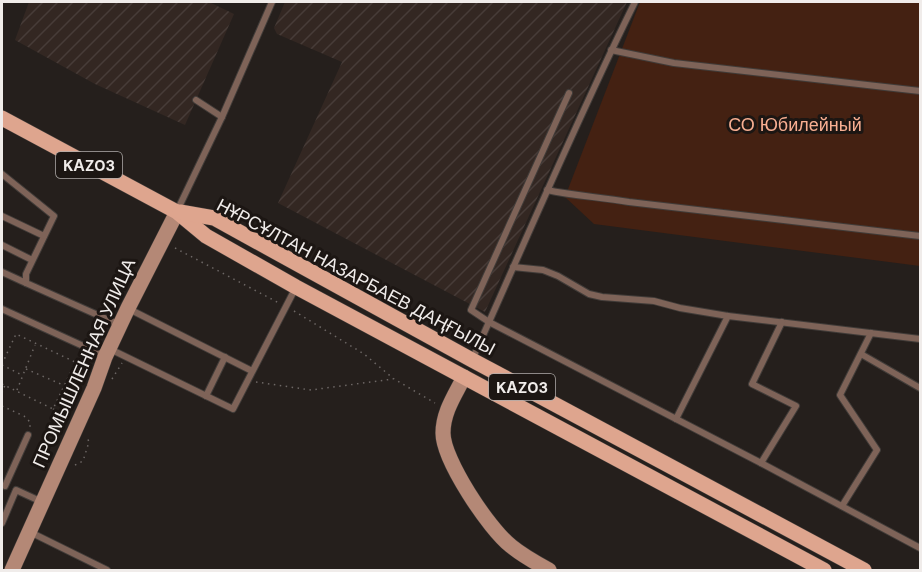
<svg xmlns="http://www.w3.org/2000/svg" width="922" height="572" font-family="'DM Sans',sans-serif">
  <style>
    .industrial { fill: url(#industrial-furrows) }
    .garden { fill: #442112 }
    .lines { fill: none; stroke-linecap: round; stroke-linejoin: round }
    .lane-casing { stroke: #413c39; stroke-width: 8 }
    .secondary-casing { stroke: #413c39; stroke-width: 16 }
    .primary-casing { stroke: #413c39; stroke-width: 16 }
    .path { stroke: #6d6765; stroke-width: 1.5; stroke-dasharray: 1.5 4.5; stroke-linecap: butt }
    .lane { stroke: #7e6358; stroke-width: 6 }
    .secondary { stroke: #b48876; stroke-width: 15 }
    .primary { stroke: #dea58e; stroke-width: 15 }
    .labels { text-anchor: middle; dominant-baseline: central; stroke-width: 6; stroke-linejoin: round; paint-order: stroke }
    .shield { fill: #1c1613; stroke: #b0acaa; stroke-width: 1.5 }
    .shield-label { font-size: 16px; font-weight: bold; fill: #f0ecea }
    .park-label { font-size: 18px; fill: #f7ae91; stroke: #1c1613 }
    .street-label { font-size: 18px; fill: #f0ecea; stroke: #1c1613 }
  </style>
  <defs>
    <pattern id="industrial-furrows" width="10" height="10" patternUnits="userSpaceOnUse" patternTransform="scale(1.5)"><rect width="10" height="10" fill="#332722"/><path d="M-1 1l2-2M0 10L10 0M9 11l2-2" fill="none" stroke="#473c38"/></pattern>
  </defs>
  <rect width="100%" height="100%" fill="#251f1c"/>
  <g class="industrial">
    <path d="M29 2H209L234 14 185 125 95 84 15 40Z"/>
    <path d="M285 2H627L485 312 278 203 342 62 277 34 274 28Z"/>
  </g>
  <path class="garden" d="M640 2H920V266L594 224 565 197Z"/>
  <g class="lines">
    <defs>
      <g id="lane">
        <path d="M611 50 674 63 920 91"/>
        <path d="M569 93 471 310 489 322 761 463 920 548"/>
        <path d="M196 100 222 117"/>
        <path d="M2 174 54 216 26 274V283L120 325"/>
        <path d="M547 190C574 196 602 197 629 202L920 236"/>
        <path d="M177 211 222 117 272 2"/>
        <path d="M2 216 44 236"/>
        <path d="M2 245 32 260"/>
        <path d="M513 267 543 270 558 276 589 294 602 297 654 301 680 308 728 316 920 339"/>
        <path d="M2 272 26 283"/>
        <path d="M2 309 105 356"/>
        <path d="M129 309 252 371"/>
        <path d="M110 349 233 409 295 289"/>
        <path d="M861 354 920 388"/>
        <path d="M472 360C526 240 577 119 635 2"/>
        <path d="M206 396 225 357"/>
        <path d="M676 419 728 316"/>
        <path d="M761 463 796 406 752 384 782 322"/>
        <path d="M5 486 28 435"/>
        <path d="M842 506 877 450 840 395 871 333"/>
        <path d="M2 523 16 490 42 502"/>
        <path d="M30 532 107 570"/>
      </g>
      <g id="secondary">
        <path d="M464 377C455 395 443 412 443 433 443 460 489 529 511 546 522 555 536 563 549 570"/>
        <path d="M12 570 94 388 105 357 128 308 177 212"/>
      </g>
      <g id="primary">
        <path d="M2 118 177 212 206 236 296 287 824 570"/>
        <path d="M180 212 214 218 472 360 864 570"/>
      </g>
    </defs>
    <use href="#lane" class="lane-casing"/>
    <use href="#secondary" class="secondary-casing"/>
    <use href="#primary" class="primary-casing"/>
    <g class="path">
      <path d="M175 248 279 303"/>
      <path d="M294 311 364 354 394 379 435 403"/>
      <path d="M2 364 16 334 75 362 87 369"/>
      <path d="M2 365 22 375"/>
      <path d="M26 369 63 385"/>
      <path d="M112 379 122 363"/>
      <path d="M256 382 311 390 393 379"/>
      <path d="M2 384 53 409 75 363"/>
      <path d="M17 390 35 345"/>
      <path d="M2 393 5 385"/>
      <path d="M2 406 24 416 30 422V427"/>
      <path d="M53 409 67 415 68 414"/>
      <path d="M75 465 83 461 89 442 87 437"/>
    </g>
    <use href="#lane" class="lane"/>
    <use href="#secondary" class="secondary"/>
    <use href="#primary" class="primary"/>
  </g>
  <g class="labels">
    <g class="shield">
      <rect x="56" y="152" width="66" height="26" rx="4.5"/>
      <rect x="489" y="374" width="66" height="26" rx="4.5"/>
    </g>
    <g class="shield-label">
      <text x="89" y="165">KАZ03</text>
      <text x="522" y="387">KАZ03</text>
    </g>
    <g class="park-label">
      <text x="795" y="125">СО Юбилейный</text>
    </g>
    <g class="street-label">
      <text transform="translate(356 277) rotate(28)">НҰРСҰЛТАН НАЗАРБАЕВ ДАҢҒЫЛЫ</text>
      <text transform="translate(84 363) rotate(-66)">ПРОМЫШЛЕННАЯ УЛИЦА</text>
    </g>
  </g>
  <rect width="922" height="572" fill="none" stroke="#f0ecea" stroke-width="6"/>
</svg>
